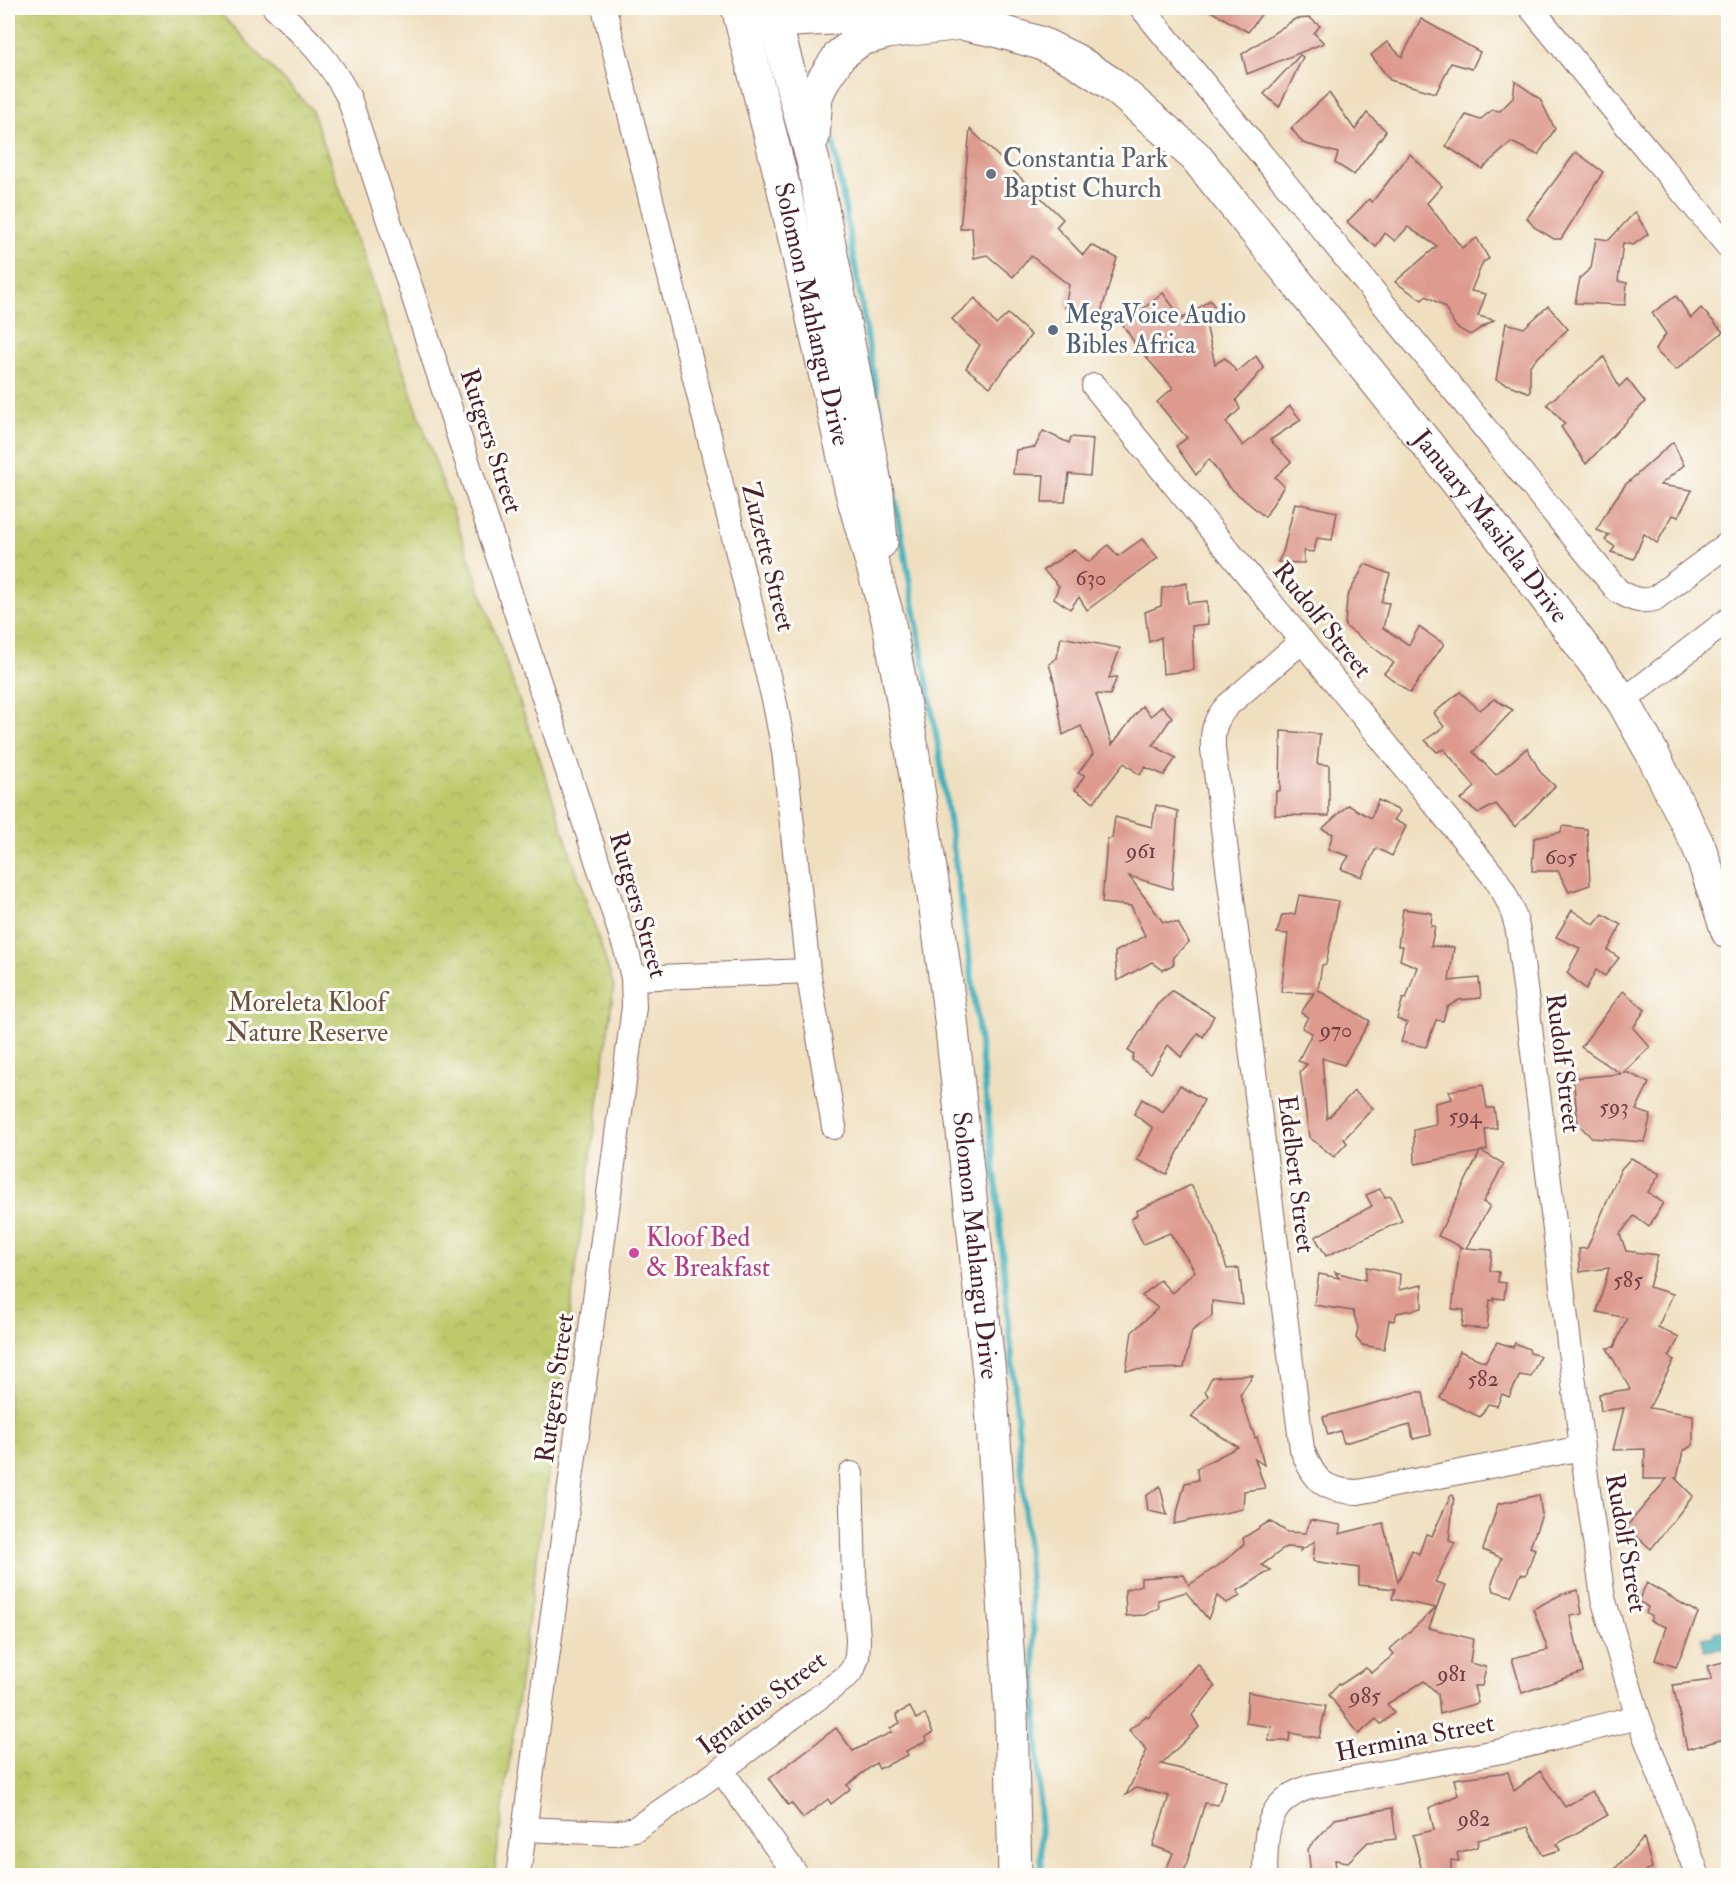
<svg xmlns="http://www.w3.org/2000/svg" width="1736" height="1883" font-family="'IM FELL Double Pica',serif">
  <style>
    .park { fill: url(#park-crowns); stroke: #84744c; stroke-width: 1.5 }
    .water { fill: #40b0bb; stroke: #456873; stroke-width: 1.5 }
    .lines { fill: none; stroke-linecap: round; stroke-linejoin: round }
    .stream { stroke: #40b0bb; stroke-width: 6 }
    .building { fill: #dd9a8d }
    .street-casing { stroke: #84625f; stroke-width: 26 }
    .secondary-casing { stroke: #84625f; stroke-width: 35 }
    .primary-casing { stroke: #84625f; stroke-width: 35 }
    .street { stroke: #fff; stroke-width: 24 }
    .secondary { stroke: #fff; stroke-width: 33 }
    .primary { stroke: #fff; stroke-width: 33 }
    .worship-dot { fill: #6b7280; stroke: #fdfcf7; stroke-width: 2 }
    .service-dot { fill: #5c6f8a; stroke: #fdfcf7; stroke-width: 2 }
    .hotel-dot { fill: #d1479c; stroke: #fdfcf7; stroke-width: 2 }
    .labels { text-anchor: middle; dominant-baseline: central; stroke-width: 6; stroke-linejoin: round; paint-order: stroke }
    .number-label { font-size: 22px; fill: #6f3e44 }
    .worship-label { font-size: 26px; fill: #5b616d; stroke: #fdfcf7; text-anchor: start }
    .street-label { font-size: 26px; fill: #4a1f2b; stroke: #fdfcf7 }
    .service-label { font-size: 26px; fill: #4e5e75; stroke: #fdfcf7; text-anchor: start }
    .park-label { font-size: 26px; fill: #6c523e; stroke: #fdfcf7 }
    .hotel-label { font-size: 26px; fill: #b23c85; stroke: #fdfcf7; text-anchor: start }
  </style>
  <defs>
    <pattern id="park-crowns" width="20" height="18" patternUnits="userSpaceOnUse" patternTransform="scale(1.5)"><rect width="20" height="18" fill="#bdca6c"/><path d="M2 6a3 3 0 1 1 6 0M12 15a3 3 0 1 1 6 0" fill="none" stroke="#a4ad5e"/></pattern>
  </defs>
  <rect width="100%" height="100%" fill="#fdfcf7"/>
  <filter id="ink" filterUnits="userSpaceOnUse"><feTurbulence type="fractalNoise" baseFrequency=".0167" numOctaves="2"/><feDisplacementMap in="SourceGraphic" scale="12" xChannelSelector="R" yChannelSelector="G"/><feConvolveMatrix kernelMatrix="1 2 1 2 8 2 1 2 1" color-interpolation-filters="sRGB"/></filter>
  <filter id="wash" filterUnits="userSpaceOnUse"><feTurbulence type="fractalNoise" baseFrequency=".008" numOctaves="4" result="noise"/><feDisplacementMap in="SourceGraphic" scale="24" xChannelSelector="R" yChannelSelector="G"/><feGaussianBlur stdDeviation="1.35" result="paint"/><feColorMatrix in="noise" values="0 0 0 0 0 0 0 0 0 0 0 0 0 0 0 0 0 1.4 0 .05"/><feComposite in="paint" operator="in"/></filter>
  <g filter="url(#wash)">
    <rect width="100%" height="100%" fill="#efdfbf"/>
    <path class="park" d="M8 8H215L312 110 541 763 614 986 494 1875H8Z"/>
    <path class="water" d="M1727 1630 1728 1648 1704 1651 1702 1638 1714 1636V1632Z"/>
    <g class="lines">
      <g class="stream">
        <path d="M833 140 940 757 974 993 996 1182 1019 1436 1034 1638 1042 1876"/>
        <path d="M8 1177V1204"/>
      </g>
    </g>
    <g id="blocks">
      <g class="building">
        <path d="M1205 8H1266L1248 32Z"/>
        <path d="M1310 18 1320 26 1314 33 1324 43 1247 74 1242 54 1295 19Z"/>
        <path d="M1421 19 1480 52 1472 69 1451 63 1436 93 1390 80 1371 55 1387 42 1402 57Z"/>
        <path d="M1300 55 1303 57 1279 107 1264 94Z"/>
        <path d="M1515 81 1540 99 1555 129 1538 155 1511 142 1482 169 1446 146 1466 115 1480 120 1492 110 1500 111 1513 98Z"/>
        <path d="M1329 93 1355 130 1367 113 1386 131 1354 175 1335 163 1338 153 1303 143 1291 128Z"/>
        <path d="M970 129 1063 219 1056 227 1083 255 1091 245 1117 258 1100 316 1079 310 1065 308 1069 285 1031 256 1013 277 987 255 974 258 972 227 960 229Z"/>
        <path d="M1576 152 1603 172 1561 239H1554L1534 227 1527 218Z"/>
        <path d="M1410 154 1442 186 1427 203 1462 248 1477 238 1489 259 1483 262 1471 291 1486 294 1478 316 1494 320 1470 335 1456 327 1444 306 1426 296 1422 300 1395 282 1437 246 1408 227 1395 241 1385 233 1376 247 1347 222 1369 199 1372 202Z"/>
        <path d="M1635 212 1648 234 1633 245 1623 243 1618 281 1627 283 1625 305 1575 303 1580 278 1591 268 1596 238 1609 240Z"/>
        <path d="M1163 293 1182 319 1210 300 1220 314 1206 324 1215 364 1225 358 1237 372 1256 356 1264 368 1236 400 1240 409 1226 422 1243 446 1290 406 1301 420 1270 440 1291 462 1275 477 1284 486 1265 517 1228 486 1209 459 1196 475 1176 446 1187 438 1157 402 1173 388 1137 347 1123 325Z"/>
        <path d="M1676 296 1691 318 1701 308 1723 332 1676 370 1655 350 1666 334 1652 313Z"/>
        <path d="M975 298 996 325 1008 314 1031 335 990 387 966 368 980 345 966 334 952 319Z"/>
        <path d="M1548 306 1568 329 1530 365V393L1496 380 1506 323 1524 328Z"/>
        <path d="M1604 357 1619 387 1627 379 1645 402 1586 464 1561 427 1565 424 1547 404Z"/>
        <path d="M1043 431 1069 443 1071 437 1093 439 1090 476 1069 474 1065 502H1042L1044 475 1013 474 1016 450 1035 447Z"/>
        <path d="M1673 442 1684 465 1660 485 1692 490 1678 517 1673 515 1657 543 1644 534 1634 559 1611 552 1615 547 1605 540 1609 535 1597 530 1607 511 1625 485Z"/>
        <path d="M1295 503 1337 512 1332 540 1317 538 1314 552 1304 551V563L1278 562 1283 552Z"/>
        <path d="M1142 539 1158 558 1087 610 1079 597 1070 609 1054 598 1059 586 1043 570 1074 550 1089 562 1108 545 1118 556Z"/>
        <path d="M1365 564 1390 574 1381 602 1389 603 1383 628 1409 645 1419 627 1444 644 1410 693 1384 673 1394 663 1345 626 1347 597Z"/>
        <path d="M1187 583 1188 603 1207 601 1208 624 1192 626 1194 670 1163 674 1161 637 1149 642 1145 612 1161 606 1162 588Z"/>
        <path d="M1061 637 1120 648 1109 678 1117 677 1110 695 1096 694 1112 745 1142 706 1151 716 1162 706 1172 717 1153 745 1176 758 1164 775 1145 767 1140 775 1124 763 1094 802 1075 790 1085 775 1078 773 1093 754 1081 726 1063 735 1054 681 1049 664 1057 657Z"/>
        <path d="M1460 692 1480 710 1494 699 1513 710 1473 752 1496 775 1527 748 1541 773 1555 786 1515 827 1496 804 1479 813 1461 800 1475 787 1444 749 1437 752 1425 740 1444 727 1434 713Z"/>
        <path d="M1281 731 1320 734 1317 764 1329 765V816L1275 815 1276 791H1280Z"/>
        <path d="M1378 800 1400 811 1394 820 1406 826 1392 856 1376 848 1362 877 1341 869 1349 856 1328 849 1333 834 1322 829 1348 805 1371 818Z"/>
        <path d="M1156 805 1178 811 1172 889 1129 876 1163 922 1178 923 1189 942 1173 957 1174 964 1163 970 1152 962 1117 981 1115 952 1145 936 1131 906 1102 903 1107 839 1112 838 1115 817 1152 827Z"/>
        <path d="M1562 826 1587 829 1590 885 1569 892 1558 871H1532L1534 838 1561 832Z"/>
        <path d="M1299 895 1339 901 1326 964 1322 965 1318 990 1370 1021 1344 1065 1322 1058 1327 1119 1354 1091 1373 1108 1344 1139 1347 1143 1334 1157 1309 1137 1300 1072 1307 1064 1298 1061 1312 1033 1302 1028 1308 1017 1301 1013 1314 993 1281 992 1288 934 1277 933 1282 915 1295 914Z"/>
        <path d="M1403 909 1432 913 1431 926H1435L1431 946 1454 947 1449 981 1479 978 1481 998 1459 1000 1447 1007 1443 1021 1436 1020 1426 1047 1401 1042 1407 1023 1397 1019 1403 998 1406 999 1417 967 1400 960 1403 946H1398Z"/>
        <path d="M1572 910 1594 925 1603 914 1621 925 1608 950 1619 958 1605 976 1596 970 1586 989 1567 973 1580 948 1556 937Z"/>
        <path d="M1172 991 1214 1016 1203 1037 1198 1033 1181 1057 1168 1045 1151 1073 1132 1060 1134 1054 1128 1051 1157 1005Z"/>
        <path d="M1623 991 1645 1010 1633 1028 1650 1047 1623 1073H1629L1649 1083 1636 1110 1651 1115 1644 1142 1592 1138 1578 1124 1573 1078 1621 1074 1581 1047Z"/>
        <path d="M1180 1085 1204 1100 1167 1174 1137 1160 1153 1128 1134 1114 1142 1099 1163 1112Z"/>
        <path d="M1483 1085 1487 1108H1494L1497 1128 1485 1129 1487 1150 1481 1151 1504 1164 1483 1202 1490 1206 1466 1248 1492 1250 1490 1271 1499 1272 1498 1282 1506 1283 1504 1299 1494 1298V1301L1490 1300 1487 1329 1462 1327 1464 1310 1452 1309 1460 1247 1464 1248 1438 1236 1480 1152 1415 1164 1414 1130 1436 1125 1435 1103 1452 1099 1449 1091Z"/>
        <path d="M1631 1158 1660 1174 1648 1192 1663 1203 1649 1227 1634 1216 1620 1234 1626 1251 1658 1255 1649 1287 1673 1294 1658 1327 1679 1338 1669 1357 1674 1360 1649 1408 1693 1415V1445L1683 1451 1677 1478H1675L1693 1496 1651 1549 1626 1527 1667 1479H1644L1645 1449 1613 1450 1624 1408 1601 1411 1599 1394 1630 1389 1607 1348 1614 1347 1627 1318 1597 1312 1609 1268 1580 1272 1579 1249 1587 1248 1621 1169Z"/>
        <path d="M1191 1185 1214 1227 1227 1269 1239 1268 1243 1305 1212 1301V1316L1192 1331 1184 1368 1126 1370 1132 1332 1158 1308 1142 1296 1160 1280 1172 1293 1195 1271 1170 1233 1143 1244 1131 1219 1137 1215 1136 1211Z"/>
        <path d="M1380 1189 1385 1197 1391 1196 1402 1221 1326 1256 1315 1237 1372 1206 1366 1195Z"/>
        <path d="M1367 1267 1400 1274 1399 1290 1422 1285V1308L1397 1313 1394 1321 1389 1320 1384 1349 1362 1345 1356 1338 1358 1328 1353 1311 1314 1305 1319 1274 1339 1278 1335 1272 1365 1280Z"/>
        <path d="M1497 1342 1513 1347 1515 1343 1529 1349 1530 1353 1540 1356 1531 1377 1520 1375 1509 1397 1502 1394 1497 1406 1488 1404 1480 1417 1440 1398 1460 1351 1485 1362Z"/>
        <path d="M1253 1375 1240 1395 1255 1438 1257 1437 1264 1465 1255 1459 1265 1488 1244 1491 1243 1509 1174 1524 1185 1483 1198 1480 1197 1468 1238 1447 1191 1417 1208 1396 1205 1391 1212 1377Z"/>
        <path d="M1416 1392H1423L1431 1435 1413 1439 1410 1425 1344 1443 1340 1431 1328 1435 1323 1417Z"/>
        <path d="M1160 1486 1167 1515 1148 1511 1146 1496Z"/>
        <path d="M1451 1495 1454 1496 1449 1541 1455 1543 1435 1582 1445 1585 1429 1628 1473 1639 1470 1663 1486 1667 1482 1686H1474L1478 1703 1440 1714 1438 1694 1424 1681 1387 1704 1394 1713 1381 1724 1376 1719 1359 1734 1329 1695 1339 1684 1340 1685 1366 1668 1372 1673 1394 1654 1390 1649 1436 1608 1392 1599 1395 1589 1359 1585V1568L1313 1561 1315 1541 1300 1551 1301 1548 1286 1547 1262 1565 1271 1570 1237 1591 1241 1596 1226 1603 1217 1596 1208 1619 1186 1592 1158 1600 1159 1608 1145 1615 1126 1616 1125 1590 1141 1585V1578L1184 1575 1189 1585 1222 1563 1244 1544 1243 1538 1270 1521 1287 1532 1306 1533 1310 1520 1341 1525 1339 1534 1383 1523 1398 1582 1412 1550 1419 1554 1426 1534 1432 1536Z"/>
        <path d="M1539 1495 1542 1515 1530 1547 1535 1549 1526 1575 1521 1574 1511 1596 1494 1591 1492 1583 1502 1558 1483 1550 1498 1504Z"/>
        <path d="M1647 1583 1698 1613 1676 1667 1655 1660 1666 1627 1650 1621 1652 1616 1646 1614 1648 1607 1638 1601Z"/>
        <path d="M1578 1590 1582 1614 1570 1616 1583 1672 1522 1693 1512 1658 1548 1650 1533 1609 1562 1594Z"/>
        <path d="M1728 1661V1738L1687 1749 1673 1685 1712 1680 1707 1666Z"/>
        <path d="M1198 1664 1215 1687 1192 1715 1199 1727 1161 1764 1226 1780 1218 1805 1205 1803 1183 1875H1164L1173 1853 1153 1846 1169 1796 1136 1788 1126 1795 1147 1750 1129 1730 1146 1716 1148 1718Z"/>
        <path d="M1248 1692 1326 1706 1319 1738 1290 1733 1289 1741H1268L1272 1727 1246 1723Z"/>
        <path d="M910 1707 916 1719 925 1714 933 1733 925 1737 927 1741 906 1751 908 1755 879 1769 876 1763 847 1785 850 1789 831 1804 828 1799 803 1818 791 1803 788 1805 769 1779 836 1728 853 1751 892 1732 890 1728 900 1723 896 1714Z"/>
        <path d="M1540 1771 1565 1807 1592 1791 1608 1815 1557 1844 1560 1850 1543 1855 1528 1827 1478 1840 1477 1847 1457 1853 1459 1861 1451 1860V1875H1423L1413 1835 1434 1830 1429 1808 1458 1795 1454 1779 1508 1772 1514 1791Z"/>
        <path d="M1392 1808 1396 1839 1368 1842 1348 1862 1335 1860 1337 1875H1311L1308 1849 1335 1819Z"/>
        <path d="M1644 1838 1652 1868 1638 1875H1609Z"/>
      </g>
    </g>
  </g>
  <g filter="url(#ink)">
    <use href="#blocks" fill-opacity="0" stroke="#84625f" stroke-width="1.5"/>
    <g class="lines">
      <defs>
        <g id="street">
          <path d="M275 8C307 38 328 57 349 98L628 956 633 978 634 1007 518 1876"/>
          <path d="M604 8 775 704 784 751 808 971 834 1127"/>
          <path d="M1142 8 1617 590C1630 598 1638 603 1654 599L1728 544"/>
          <path d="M1531 8 1628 127 1728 246"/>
          <path d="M1094 386 1496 879C1507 896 1514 911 1518 931L1582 1448 1603 1598 1638 1717 1698 1876"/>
          <path d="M1302 641 1228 705C1215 719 1212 730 1213 749L1302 1449C1314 1480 1323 1491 1358 1492L1582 1448"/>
          <path d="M1623 701 1728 620"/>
          <path d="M633 978 808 971"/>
          <path d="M721 1770 797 1876"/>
          <path d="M524 1829 614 1833 635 1829 721 1770 846 1677 853 1669 857 1657 858 1640 854 1575 851 1474"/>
          <path d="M1265 1876C1266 1832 1264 1800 1313 1786L1507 1750 1638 1717"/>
        </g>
        <g id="secondary">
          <path id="s1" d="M747 29 775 21 851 17H906L961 23 995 30 1040 43 1075 60 1112 84 1195 156 1488 520 1623 701 1652 753 1699 847 1728 932"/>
        </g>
        <g id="primary">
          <path id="s2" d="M738 8 782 181 852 493 888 619 911 743 936 909 951 1020 991 1392 1011 1712 1015 1876"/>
          <path d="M771 8 813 161 877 493 881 542"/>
          <path d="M813 137 816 96 824 79 840 55 861 39 887 32 961 23"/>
        </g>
      </defs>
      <use href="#street" class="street-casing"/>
      <use href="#secondary" class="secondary-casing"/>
      <use href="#primary" class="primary-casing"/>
      <use href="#street" class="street"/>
      <use href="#secondary" class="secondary"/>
      <use href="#primary" class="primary"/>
    </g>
  </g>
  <circle class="worship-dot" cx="991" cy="174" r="6"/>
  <circle class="service-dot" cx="1053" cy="330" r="6"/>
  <circle class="hotel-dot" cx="634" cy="1253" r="6"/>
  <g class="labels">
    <g class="number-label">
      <text x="1091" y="578">630</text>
      <text x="1141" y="851">961</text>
      <text x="1561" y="857">605</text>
      <text x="1336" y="1030">970</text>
      <text x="1614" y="1107">593</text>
      <text x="1465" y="1116">594</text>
      <text x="1628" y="1280">585</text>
      <text x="1483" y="1379">582</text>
      <text x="1452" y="1674">981</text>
      <text x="1365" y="1696">985</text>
      <text x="1474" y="1819">982</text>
    </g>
    <g class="worship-label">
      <text x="1003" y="159">Constantia Park<tspan x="1003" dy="30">Baptist Church</tspan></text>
    </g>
    <g class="street-label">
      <text stroke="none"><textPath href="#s2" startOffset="315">Solomon Mahlangu Drive</textPath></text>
      <text transform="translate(491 441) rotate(72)">Rutgers Street</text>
      <text stroke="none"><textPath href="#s1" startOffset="964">January Masilela Drive</textPath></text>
      <text transform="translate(768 557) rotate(76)">Zuzette Street</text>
      <text transform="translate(1322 620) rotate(51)">Rudolf Street</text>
      <text transform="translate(638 905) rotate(74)">Rutgers Street</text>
      <text transform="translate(1563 1063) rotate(83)">Rudolf Street</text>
      <text transform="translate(1296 1174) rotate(83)">Edelbert Street</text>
      <text stroke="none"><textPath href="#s2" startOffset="1262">Solomon Mahlangu Drive</textPath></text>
      <text transform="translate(555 1388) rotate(-82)">Rutgers Street</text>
      <text transform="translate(1626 1543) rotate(80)">Rudolf Street</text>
      <text transform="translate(762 1703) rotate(-37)">Ignatius Street</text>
      <text transform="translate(1415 1738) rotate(-11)">Hermina Street</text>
    </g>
    <g class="service-label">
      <text x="1065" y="315">MegaVoice Audio<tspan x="1065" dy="30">Bibles Africa</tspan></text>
    </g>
    <g class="park-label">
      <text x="307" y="1003">Moreleta Kloof<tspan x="307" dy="30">Nature Reserve</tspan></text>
    </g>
    <g class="hotel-label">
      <text x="646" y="1238">Kloof Bed<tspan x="646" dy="30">&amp; Breakfast</tspan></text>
    </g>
  </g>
  <rect width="1736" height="1883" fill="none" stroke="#fdfcf7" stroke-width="30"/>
</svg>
